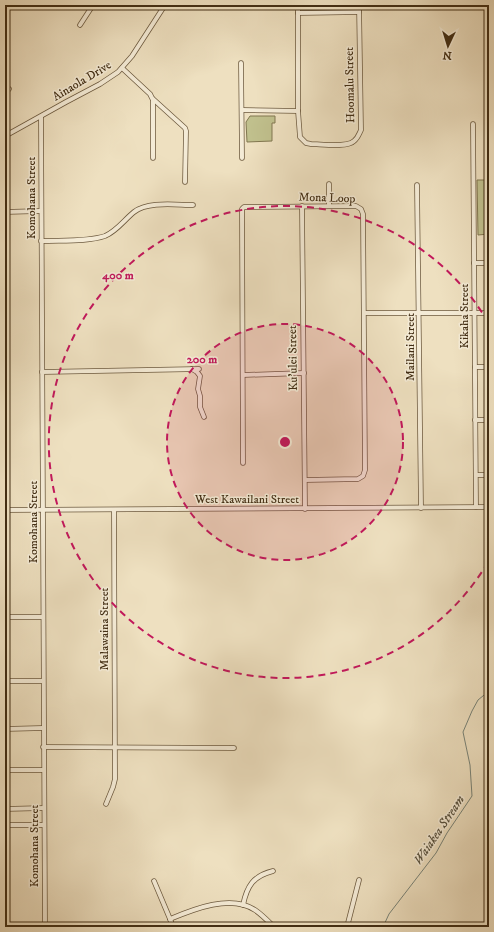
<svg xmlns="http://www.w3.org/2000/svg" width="494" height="932" font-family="'IM FELL DW Pica',serif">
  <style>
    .green { fill: #c0c08d; stroke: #817750 }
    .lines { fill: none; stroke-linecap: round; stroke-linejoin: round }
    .stream { stroke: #788378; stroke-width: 1 }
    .minor-casing { stroke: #6d5a3f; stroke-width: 5.5 }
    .minor { stroke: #f4ebd6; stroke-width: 4 }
    .ring { fill: none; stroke: #c2185b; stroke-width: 2; stroke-dasharray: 7 5 }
    .labels { text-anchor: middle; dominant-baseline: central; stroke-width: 3; stroke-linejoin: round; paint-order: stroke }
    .street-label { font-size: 12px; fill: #422e14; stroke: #f4ebd6 }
    .water-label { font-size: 13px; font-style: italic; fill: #58513e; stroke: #f4ebd6 }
    .centre { fill: #c2185b; stroke: #f4ebd6; stroke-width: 2 }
    .ring-label { font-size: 12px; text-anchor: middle; font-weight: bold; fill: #c2185b; stroke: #f4ebd6; stroke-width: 3; stroke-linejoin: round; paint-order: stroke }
  </style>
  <rect width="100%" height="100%" fill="#eee0c0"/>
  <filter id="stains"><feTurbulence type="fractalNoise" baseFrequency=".005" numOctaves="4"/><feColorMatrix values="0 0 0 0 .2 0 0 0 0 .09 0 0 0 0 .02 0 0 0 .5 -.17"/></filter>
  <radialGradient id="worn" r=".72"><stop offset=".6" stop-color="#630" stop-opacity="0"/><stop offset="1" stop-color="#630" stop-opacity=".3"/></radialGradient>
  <g class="green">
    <path d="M250 116H275V123H272V141L247 142 246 122Z"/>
    <path d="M477 180H489V234L478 235Z"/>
  </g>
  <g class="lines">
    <path class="stream" d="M383 927 389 914 436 853 447 833 472 796 470 765 463 732 472 711 478 700 489 691"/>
    <defs>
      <g id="minor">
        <path d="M298 5V111L300 137 306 143 311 144C321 144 347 148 354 141 358 138 359 134 361 130L359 5"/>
        <path d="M298 13 359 12"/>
        <path d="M80 25 93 5"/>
        <path d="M5 40H6"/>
        <path d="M241 63 242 158"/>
        <path d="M122 68 150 94 153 100V158"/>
        <path d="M5 88 9 89"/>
        <path d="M153 99 185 128 186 131 185 182"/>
        <path d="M242 110 298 111"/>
        <path d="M41 117 45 927"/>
        <path d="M473 124 476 507"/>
        <path d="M5 136 66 102 100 84 118 72 132 56 165 5"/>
        <path d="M329 184V206"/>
        <path d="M417 185 421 508"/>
        <path d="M302 206 305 509"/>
        <path d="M5 212 40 211"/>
        <path d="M41 241C61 240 87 242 105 236 117 231 124 220 134 212 148 201 176 205 193 205"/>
        <path d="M474 263H489"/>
        <path d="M364 313H489"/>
        <path d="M475 367H489"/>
        <path d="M192 369 197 372 200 376 198 389 200 396V407L204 417"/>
        <path d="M42 372 199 369"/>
        <path d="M243 375 304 373"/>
        <path d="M475 420H489"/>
        <path d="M243 463 242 209 244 207 356 206 361 209 363 214 365 470 363 476 358 479 305 480"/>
        <path d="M476 475H489"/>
        <path d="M5 510 489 507"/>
        <path d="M5 617H43"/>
        <path d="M5 681H43"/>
        <path d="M5 729 43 728"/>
        <path d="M43 747 234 748"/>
        <path d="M5 770H43"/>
        <path d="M106 804 113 787 115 779 114 510"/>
        <path d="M5 809 44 808"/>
        <path d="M5 825H44"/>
        <path d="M154 881 170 919 173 927"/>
        <path d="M243 905C247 886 253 876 273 871"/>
        <path d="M170 919C194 909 231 894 255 910 261 914 266 919 271 924"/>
        <path d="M347 927 359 880"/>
      </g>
    </defs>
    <use href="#minor" class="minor-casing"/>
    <use href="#minor" class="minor"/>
  </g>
  <circle cx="285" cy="442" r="118" fill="#c2185b" fill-opacity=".12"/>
  <g class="ring">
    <circle cx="285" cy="442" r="118"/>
    <path d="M488 562A236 236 0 1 1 488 322"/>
  </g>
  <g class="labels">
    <g class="street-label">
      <text transform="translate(82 81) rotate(-31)">Ainaola Drive</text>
      <text transform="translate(350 85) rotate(-91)">Hoomalu Street</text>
      <text transform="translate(31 198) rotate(-90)">Komohana Street</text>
      <text transform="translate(327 198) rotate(2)">Mona Loop</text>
      <text transform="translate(464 316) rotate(-90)">Kikaha Street</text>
      <text transform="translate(410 347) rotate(-90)">Mailani Street</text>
      <text transform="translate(293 358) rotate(-91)">Ku'ulei Street</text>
      <text x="247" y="499">West Kawailani Street</text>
      <text transform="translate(33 522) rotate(-90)">Komohana Street</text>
      <text transform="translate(104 629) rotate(-90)">Malawaina Street</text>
      <text transform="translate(34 846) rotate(-90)">Komohana Street</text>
    </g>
    <g class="water-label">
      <text transform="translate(439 830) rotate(-56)">Waiakea Stream</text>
    </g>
  </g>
  <circle cx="285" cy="442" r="6" class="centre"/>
  <g class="ring-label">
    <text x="118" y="279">400 m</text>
    <text x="202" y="363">200 m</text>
  </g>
  <rect width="494" height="932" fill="none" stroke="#eee0c0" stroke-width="20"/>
  <rect x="6" y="6" width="482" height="920" fill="none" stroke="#422e14" stroke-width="2"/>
  <rect x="10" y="10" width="474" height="912" fill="none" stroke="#422e14"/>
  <g transform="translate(448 46) rotate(184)" stroke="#f4ebd6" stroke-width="3" paint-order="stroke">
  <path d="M0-3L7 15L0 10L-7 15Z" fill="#422e14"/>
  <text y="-6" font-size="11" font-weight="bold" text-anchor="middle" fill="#422e14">N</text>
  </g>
  <rect width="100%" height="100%" filter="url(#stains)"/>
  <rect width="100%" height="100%" fill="url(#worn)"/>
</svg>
